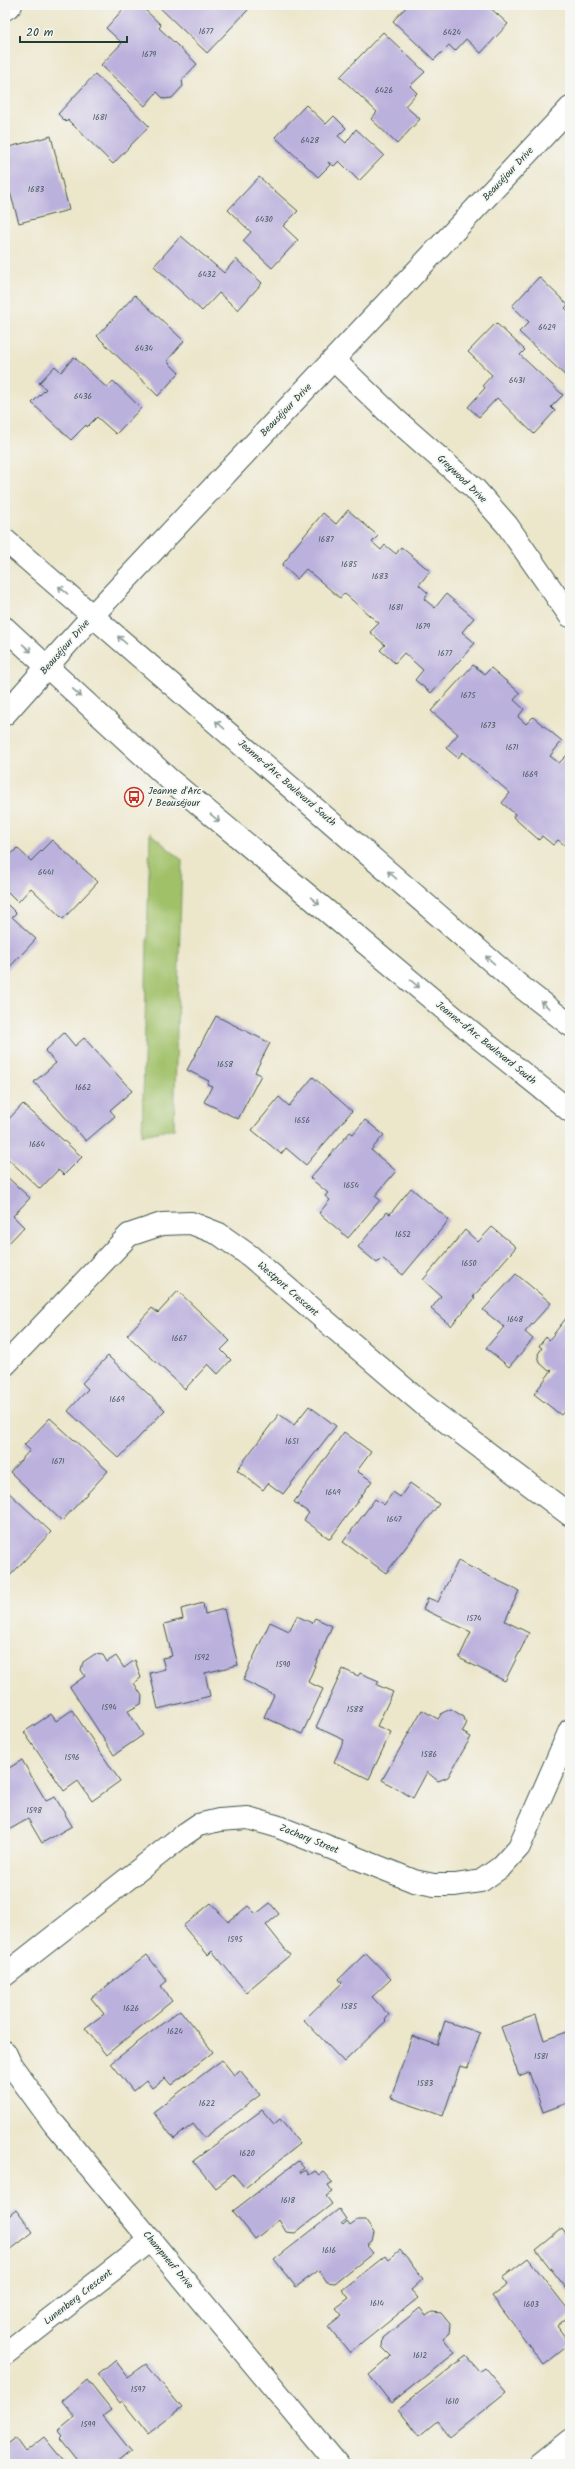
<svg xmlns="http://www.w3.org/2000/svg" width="575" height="2469" font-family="Kalam,sans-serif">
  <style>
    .green { fill: #a1c169; stroke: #607f4e }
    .building { fill: #bbb1dd }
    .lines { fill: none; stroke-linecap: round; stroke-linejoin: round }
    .minor-casing { stroke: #3e564b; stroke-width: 24 }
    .tertiary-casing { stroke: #3e564b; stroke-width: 24 }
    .secondary-casing { stroke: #3e564b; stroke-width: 24 }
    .minor { stroke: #fff; stroke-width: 22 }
    .tertiary { stroke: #fff; stroke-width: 22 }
    .secondary { stroke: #fff; stroke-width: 22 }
    .oneway { stroke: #8f9e9a }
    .labels { text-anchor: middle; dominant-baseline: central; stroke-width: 3.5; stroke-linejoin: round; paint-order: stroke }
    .number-label { font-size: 8px; fill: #465a5e }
    .street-label { font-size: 10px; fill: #1f3d34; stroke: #f6f6f2 }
    .poi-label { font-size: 10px; fill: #1f3d34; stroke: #f6f6f2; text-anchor: start }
  </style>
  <rect width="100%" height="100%" fill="#f6f6f2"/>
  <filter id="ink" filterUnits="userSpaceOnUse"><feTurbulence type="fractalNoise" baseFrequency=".025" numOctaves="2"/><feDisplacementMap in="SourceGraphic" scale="8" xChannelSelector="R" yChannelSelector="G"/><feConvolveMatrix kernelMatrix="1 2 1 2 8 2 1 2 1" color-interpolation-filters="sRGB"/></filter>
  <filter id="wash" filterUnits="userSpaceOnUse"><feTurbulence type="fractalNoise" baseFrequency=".012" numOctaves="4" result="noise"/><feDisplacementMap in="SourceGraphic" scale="16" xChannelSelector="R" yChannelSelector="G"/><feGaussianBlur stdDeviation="0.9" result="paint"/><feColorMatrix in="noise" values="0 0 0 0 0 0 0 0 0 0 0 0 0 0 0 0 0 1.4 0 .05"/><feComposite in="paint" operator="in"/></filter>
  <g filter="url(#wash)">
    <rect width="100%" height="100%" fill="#ece6cb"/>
    <path class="green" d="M150 833 182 860 174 1129 142 1135Z"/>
    <g id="blocks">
      <g class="building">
        <path d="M127 5H140L161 25 159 28 197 64 182 80 183 86 172 98 164 99 157 92 145 106 101 65 122 43 106 28Z"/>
        <path d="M157 5H243L248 10 207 53Z"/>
        <path d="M408 5H487L508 24 481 53 466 39 455 51 449 45 434 60 393 21Z"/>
        <path d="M383 32 425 72 410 86 417 93 405 106 420 119 397 144 371 119 377 112 340 77Z"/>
        <path d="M95 74 149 126 113 164 68 120 66 122 58 114Z"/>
        <path d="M306 105 326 124 334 116 346 128 338 136 346 143 356 129 384 155 359 181 339 161 334 166 328 162 330 165 318 177 275 137Z"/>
        <path d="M51 136 69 210 19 223 5 175V148Z"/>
        <path d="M259 177 298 211 283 226 298 240 272 268 243 241 251 232 228 210Z"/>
        <path d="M181 236 224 273 236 259 262 283 238 310 219 293 202 311 154 266Z"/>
        <path d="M539 277 568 305 565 308 570 313V380L519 332 529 322 512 306Z"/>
        <path d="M135 295 184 341 167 361 179 373 158 396 97 336Z"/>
        <path d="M496 323 525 350 520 355 563 395 551 407 555 411 534 434 497 398 479 417 468 407 485 388 483 385 492 375 468 352Z"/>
        <path d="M74 357 107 388 113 381 141 408 116 434 97 417 87 427 86 425 71 440 32 403 46 389 39 383 55 366 61 372Z"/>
        <path d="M348 510 378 536 372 542 381 550 385 545 396 554 401 547 430 571 419 585 428 593 424 599 435 608 446 594 474 618 462 632 475 643 431 693 415 680 423 670 404 653 395 663 380 650 385 645 370 632 379 623 369 615 344 593 340 598 306 569 297 579 282 565 290 555 289 554 323 513 336 524Z"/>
        <path d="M473 665 485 674 491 668 520 693 514 700 524 709 518 717 526 724 533 717 562 741 550 756 559 763 570 752V849L558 840 553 845 542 836 539 840 513 817 515 814 502 803 510 793 463 752 458 758 446 748 458 734 431 711Z"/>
        <path d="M52 840 98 882 63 919 31 888 18 902 5 889V861L17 848 31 861Z"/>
        <path d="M5 902 16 913 12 917 36 939 5 972Z"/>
        <path d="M216 1016 270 1043 255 1072 261 1075 238 1119 204 1102 212 1086 207 1084 209 1081 187 1070Z"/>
        <path d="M64 1033 75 1046 84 1038 132 1091 110 1110 115 1116 86 1141 34 1082 56 1063 45 1051Z"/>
        <path d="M313 1077 352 1111 306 1165 286 1148 281 1154 252 1130 279 1097 289 1106Z"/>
        <path d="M23 1104 82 1157 64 1175 58 1170 40 1189 5 1156V1123Z"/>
        <path d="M365 1120 384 1135 371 1150 396 1171 375 1196 380 1200 348 1238 319 1213 330 1200 325 1196 328 1193 310 1178 350 1132 353 1134Z"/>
        <path d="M5 1175 30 1198 13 1216 24 1227 6 1246Z"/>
        <path d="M411 1188 449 1220 403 1275 382 1258 377 1263 358 1247 387 1212 390 1214Z"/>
        <path d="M492 1227 516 1247 473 1297 475 1298 451 1326 431 1309 441 1296 423 1280 465 1230 478 1242Z"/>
        <path d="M516 1274 551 1303 525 1332 533 1339 509 1367 486 1348 504 1327 483 1310Z"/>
        <path d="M178 1291 230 1341 221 1350 231 1360 218 1374 208 1364 185 1389 127 1335 152 1308 158 1313Z"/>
        <path d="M567 1317 570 1319V1403L561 1415 534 1394 552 1370 549 1371 540 1363 538 1354 542 1348 539 1346 546 1337 549 1340Z"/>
        <path d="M108 1356 165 1410 119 1458 68 1411 88 1389 82 1383Z"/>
        <path d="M309 1406 336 1426 283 1494 268 1483 263 1490 237 1470 279 1414 294 1425Z"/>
        <path d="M50 1418 108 1471 62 1521 10 1472 30 1450 24 1445Z"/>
        <path d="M344 1432 371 1452 357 1471 372 1481 330 1539 304 1520 309 1513 294 1502Z"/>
        <path d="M410 1483 439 1504 386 1573 343 1542 375 1499 384 1505 393 1492 400 1497Z"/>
        <path d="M5 1489 51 1532 5 1581Z"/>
        <path d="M458 1561 519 1591 505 1621 529 1633 505 1681 459 1658 471 1632 423 1609 428 1598 438 1602Z"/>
        <path d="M203 1603 205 1614 224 1609 238 1665 205 1673 210 1696 158 1709 150 1673 165 1669 162 1658 172 1656 164 1624 183 1619 181 1609Z"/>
        <path d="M297 1616 312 1623 315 1618 332 1626 308 1682 323 1689 302 1734 264 1717 274 1695 243 1680 270 1622 289 1631Z"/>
        <path d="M95 1654 103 1655 107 1662 116 1656 124 1668 135 1660 141 1678 134 1683 142 1696 141 1704 128 1711 143 1735 114 1755 70 1687 85 1676 81 1670 83 1662Z"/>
        <path d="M343 1669 358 1676 360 1673 379 1681 377 1685 393 1692 377 1726 391 1732 369 1779 334 1762 344 1740 316 1727Z"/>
        <path d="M451 1709 464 1717 466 1725 462 1732 471 1737 448 1777 438 1781 427 1772 413 1798 382 1780 422 1710 438 1719 442 1713Z"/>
        <path d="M72 1710 120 1781 92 1801 78 1781 64 1791 24 1732 51 1714 56 1721Z"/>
        <path d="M22 1760 46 1801 55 1797 72 1826 42 1843 28 1819 5 1832V1768L6 1770Z"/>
        <path d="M211 1903 228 1922 248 1906 256 1914 270 1903 279 1914 266 1925 290 1955 246 1992 212 1951 208 1955 183 1926Z"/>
        <path d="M366 1953 391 1979 372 1997 389 2015 385 2020 386 2021 344 2062 304 2020 342 1983 339 1979Z"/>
        <path d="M147 1955 167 1981 161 1986 172 2001 106 2055 85 2028 104 2014 91 1998Z"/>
        <path d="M180 2010 213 2052 171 2085 165 2078 152 2088 146 2080 133 2091 111 2063Z"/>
        <path d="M536 2015 544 2040 570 2031V2102L543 2112 529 2072 519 2076 501 2027Z"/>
        <path d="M445 2021 480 2033 468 2068 460 2066 443 2116 391 2098 412 2036 437 2045Z"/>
        <path d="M222 2060 234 2075 240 2070 260 2095 204 2138 193 2124 174 2139 153 2112Z"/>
        <path d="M262 2110 274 2124 280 2119 300 2144 245 2188 233 2174 215 2188 193 2161Z"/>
        <path d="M298 2161 304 2168 300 2171 301 2173 306 2170 309 2175 315 2171 319 2175 323 2172 333 2183 328 2186 332 2192 326 2196 332 2204 295 2233 286 2232 279 2220 255 2239 233 2211Z"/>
        <path d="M339 2209 346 2219 341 2223 343 2225 347 2221 350 2225 357 2220H365L374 2233 372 2242 367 2246 373 2253 335 2283 327 2282 319 2270 296 2287 274 2260Z"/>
        <path d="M16 2210 33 2232 5 2254V2219Z"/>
        <path d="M562 2229 567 2236 570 2234V2293L536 2250Z"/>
        <path d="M400 2250 423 2279 411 2290 418 2298 350 2353 328 2326 342 2315 336 2308 349 2298 342 2290 385 2256 388 2260Z"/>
        <path d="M528 2258 570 2312V2315L557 2326 570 2344 544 2365 492 2296 507 2285 502 2278Z"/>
        <path d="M420 2308 426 2316 432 2312 441 2313 450 2324 449 2333 443 2338 455 2353 391 2403 369 2375 391 2356 382 2347 383 2338Z"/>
        <path d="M466 2356 479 2371 485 2367 506 2392 450 2437 437 2421 419 2436 398 2409Z"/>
        <path d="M115 2360 128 2377 146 2364 182 2408 148 2434 122 2401 120 2403 98 2374Z"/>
        <path d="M87 2380 111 2410 103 2416 131 2451 115 2464H81L60 2438 62 2436 58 2431 75 2417 62 2401Z"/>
        <path d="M44 2437 66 2464H5V2445L15 2438 25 2452Z"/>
      </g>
    </g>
  </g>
  <g filter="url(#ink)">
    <use href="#blocks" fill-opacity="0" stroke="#3e564b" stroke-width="1"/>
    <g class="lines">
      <defs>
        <g id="minor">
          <path d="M5 9 11 5"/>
          <path d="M334 360 394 418 475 489 507 525 570 616"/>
          <path d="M5 1365 129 1235 162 1224 191 1223 219 1234 250 1256 424 1405 570 1515"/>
          <path d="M5 1975 182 1836 198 1825 219 1820 248 1818 276 1826 414 1881 434 1885H455L481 1881 501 1867 519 1847 570 1730"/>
          <path d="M5 2052 11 2065 54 2124 337 2464"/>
          <path d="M5 2354 151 2240"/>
          <path d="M540 2464 570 2440"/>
        </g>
        <path id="tertiary" d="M5 714 93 615 570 108"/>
        <g id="secondary">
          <path d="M5 540 520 986 570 1025"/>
          <path d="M5 628 170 780 474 1034 570 1111"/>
        </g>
      </defs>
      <use href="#minor" class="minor-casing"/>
      <use href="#tertiary" class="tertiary-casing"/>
      <use href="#secondary" class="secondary-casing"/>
      <use href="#minor" class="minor"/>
      <use href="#tertiary" class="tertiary"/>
      <use href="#secondary" class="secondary"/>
    </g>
    <defs><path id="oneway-shaft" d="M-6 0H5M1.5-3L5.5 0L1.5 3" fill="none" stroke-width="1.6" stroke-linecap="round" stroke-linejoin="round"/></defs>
    <g class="oneway">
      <use href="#oneway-shaft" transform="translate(63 590) rotate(-140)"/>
      <use href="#oneway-shaft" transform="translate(122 640) rotate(-139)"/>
      <use href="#oneway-shaft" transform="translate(27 648) rotate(41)"/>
      <use href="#oneway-shaft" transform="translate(77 693) rotate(43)"/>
      <use href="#oneway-shaft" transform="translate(220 725) rotate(-139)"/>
      <use href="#oneway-shaft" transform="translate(215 818) rotate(40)"/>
      <use href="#oneway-shaft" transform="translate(392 875) rotate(-139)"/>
      <use href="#oneway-shaft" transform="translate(315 901) rotate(40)"/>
      <use href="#oneway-shaft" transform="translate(490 960) rotate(-139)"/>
      <use href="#oneway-shaft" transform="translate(415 984) rotate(40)"/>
      <use href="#oneway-shaft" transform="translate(545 1005) rotate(-142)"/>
    </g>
  </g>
  <defs>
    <symbol id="bus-ring" viewBox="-11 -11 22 22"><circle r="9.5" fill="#f6f6f2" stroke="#c8321e" stroke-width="1.5"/><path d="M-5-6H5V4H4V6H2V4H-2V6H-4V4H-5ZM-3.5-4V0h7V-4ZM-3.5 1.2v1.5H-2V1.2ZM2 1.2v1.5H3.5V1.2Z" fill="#c8321e"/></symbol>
  </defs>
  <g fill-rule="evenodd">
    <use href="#bus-ring" x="123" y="786" width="22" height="22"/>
  </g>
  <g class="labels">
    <g class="number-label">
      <text x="206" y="31">1677</text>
      <text x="452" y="32">6424</text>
      <text x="149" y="54">1679</text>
      <text x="384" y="90">6426</text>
      <text x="100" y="117">1681</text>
      <text x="310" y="140">6428</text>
      <text x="36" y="189">1683</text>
      <text x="264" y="219">6430</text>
      <text x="207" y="274">6432</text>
      <text x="547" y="327">6429</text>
      <text x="144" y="348">6434</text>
      <text x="517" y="380">6431</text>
      <text x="83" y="396">6436</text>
      <text x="326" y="539">1687</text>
      <text x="349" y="564">1685</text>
      <text x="380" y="576">1683</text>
      <text x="396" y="607">1681</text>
      <text x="423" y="626">1679</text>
      <text x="445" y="653">1677</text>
      <text x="468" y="695">1675</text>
      <text x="488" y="725">1673</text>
      <text x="512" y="747">1671</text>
      <text x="530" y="774">1669</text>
      <text x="46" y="872">6441</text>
      <text x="225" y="1064">1658</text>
      <text x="83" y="1087">1662</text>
      <text x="302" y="1120">1656</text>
      <text x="37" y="1144">1664</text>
      <text x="351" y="1185">1654</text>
      <text x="403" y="1234">1652</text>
      <text x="469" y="1263">1650</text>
      <text x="515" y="1319">1648</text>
      <text x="179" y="1338">1667</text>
      <text x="117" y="1399">1669</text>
      <text x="292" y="1441">1651</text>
      <text x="58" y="1461">1671</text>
      <text x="333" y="1492">1649</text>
      <text x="394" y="1519">1647</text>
      <text x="474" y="1618">1574</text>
      <text x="202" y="1657">1592</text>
      <text x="283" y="1664">1590</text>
      <text x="109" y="1707">1594</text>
      <text x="355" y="1709">1588</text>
      <text x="429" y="1754">1586</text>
      <text x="72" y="1757">1596</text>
      <text x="34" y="1810">1598</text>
      <text x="235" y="1939">1595</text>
      <text x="349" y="2006">1585</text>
      <text x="131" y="2008">1626</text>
      <text x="175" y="2031">1624</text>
      <text x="541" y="2056">1581</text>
      <text x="425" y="2083">1583</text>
      <text x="207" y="2103">1622</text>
      <text x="247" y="2153">1620</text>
      <text x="288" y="2200">1618</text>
      <text x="329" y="2250">1616</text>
      <text x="377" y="2303">1614</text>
      <text x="531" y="2304">1603</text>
      <text x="420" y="2355">1612</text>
      <text x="138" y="2389">1597</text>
      <text x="452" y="2401">1610</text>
      <text x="88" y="2424">1599</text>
    </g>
    <g class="street-label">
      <text transform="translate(508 174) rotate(-47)">Beauséjour Drive</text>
      <text transform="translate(286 410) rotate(-46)">Beauséjour Drive</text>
      <text transform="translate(462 479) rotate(44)">Greywood Drive</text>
      <text transform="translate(65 647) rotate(-49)">Beauséjour Drive</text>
      <text transform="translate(287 783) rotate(41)">Jeanne-d'Arc Boulevard South</text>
      <text transform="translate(486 1043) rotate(39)">Jeanne-d'Arc Boulevard South</text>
      <text transform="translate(288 1289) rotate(41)">Westport Crescent</text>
      <text transform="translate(309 1839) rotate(22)">Zachary Street</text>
      <text transform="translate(168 2260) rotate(50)">Champneuf Drive</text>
      <text transform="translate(78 2297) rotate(-38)">Lunenberg Crescent</text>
    </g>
    <g class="poi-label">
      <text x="148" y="791">Jeanne d'Arc<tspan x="148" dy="12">/ Beauséjour</tspan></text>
    </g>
  </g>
  <rect width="575" height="2469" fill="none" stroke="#f6f6f2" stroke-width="20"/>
  <path d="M20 36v6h107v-6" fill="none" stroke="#1f3d34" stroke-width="2"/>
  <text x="26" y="36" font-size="12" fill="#1f3d34" stroke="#f6f6f2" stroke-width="3" paint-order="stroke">20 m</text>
</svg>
